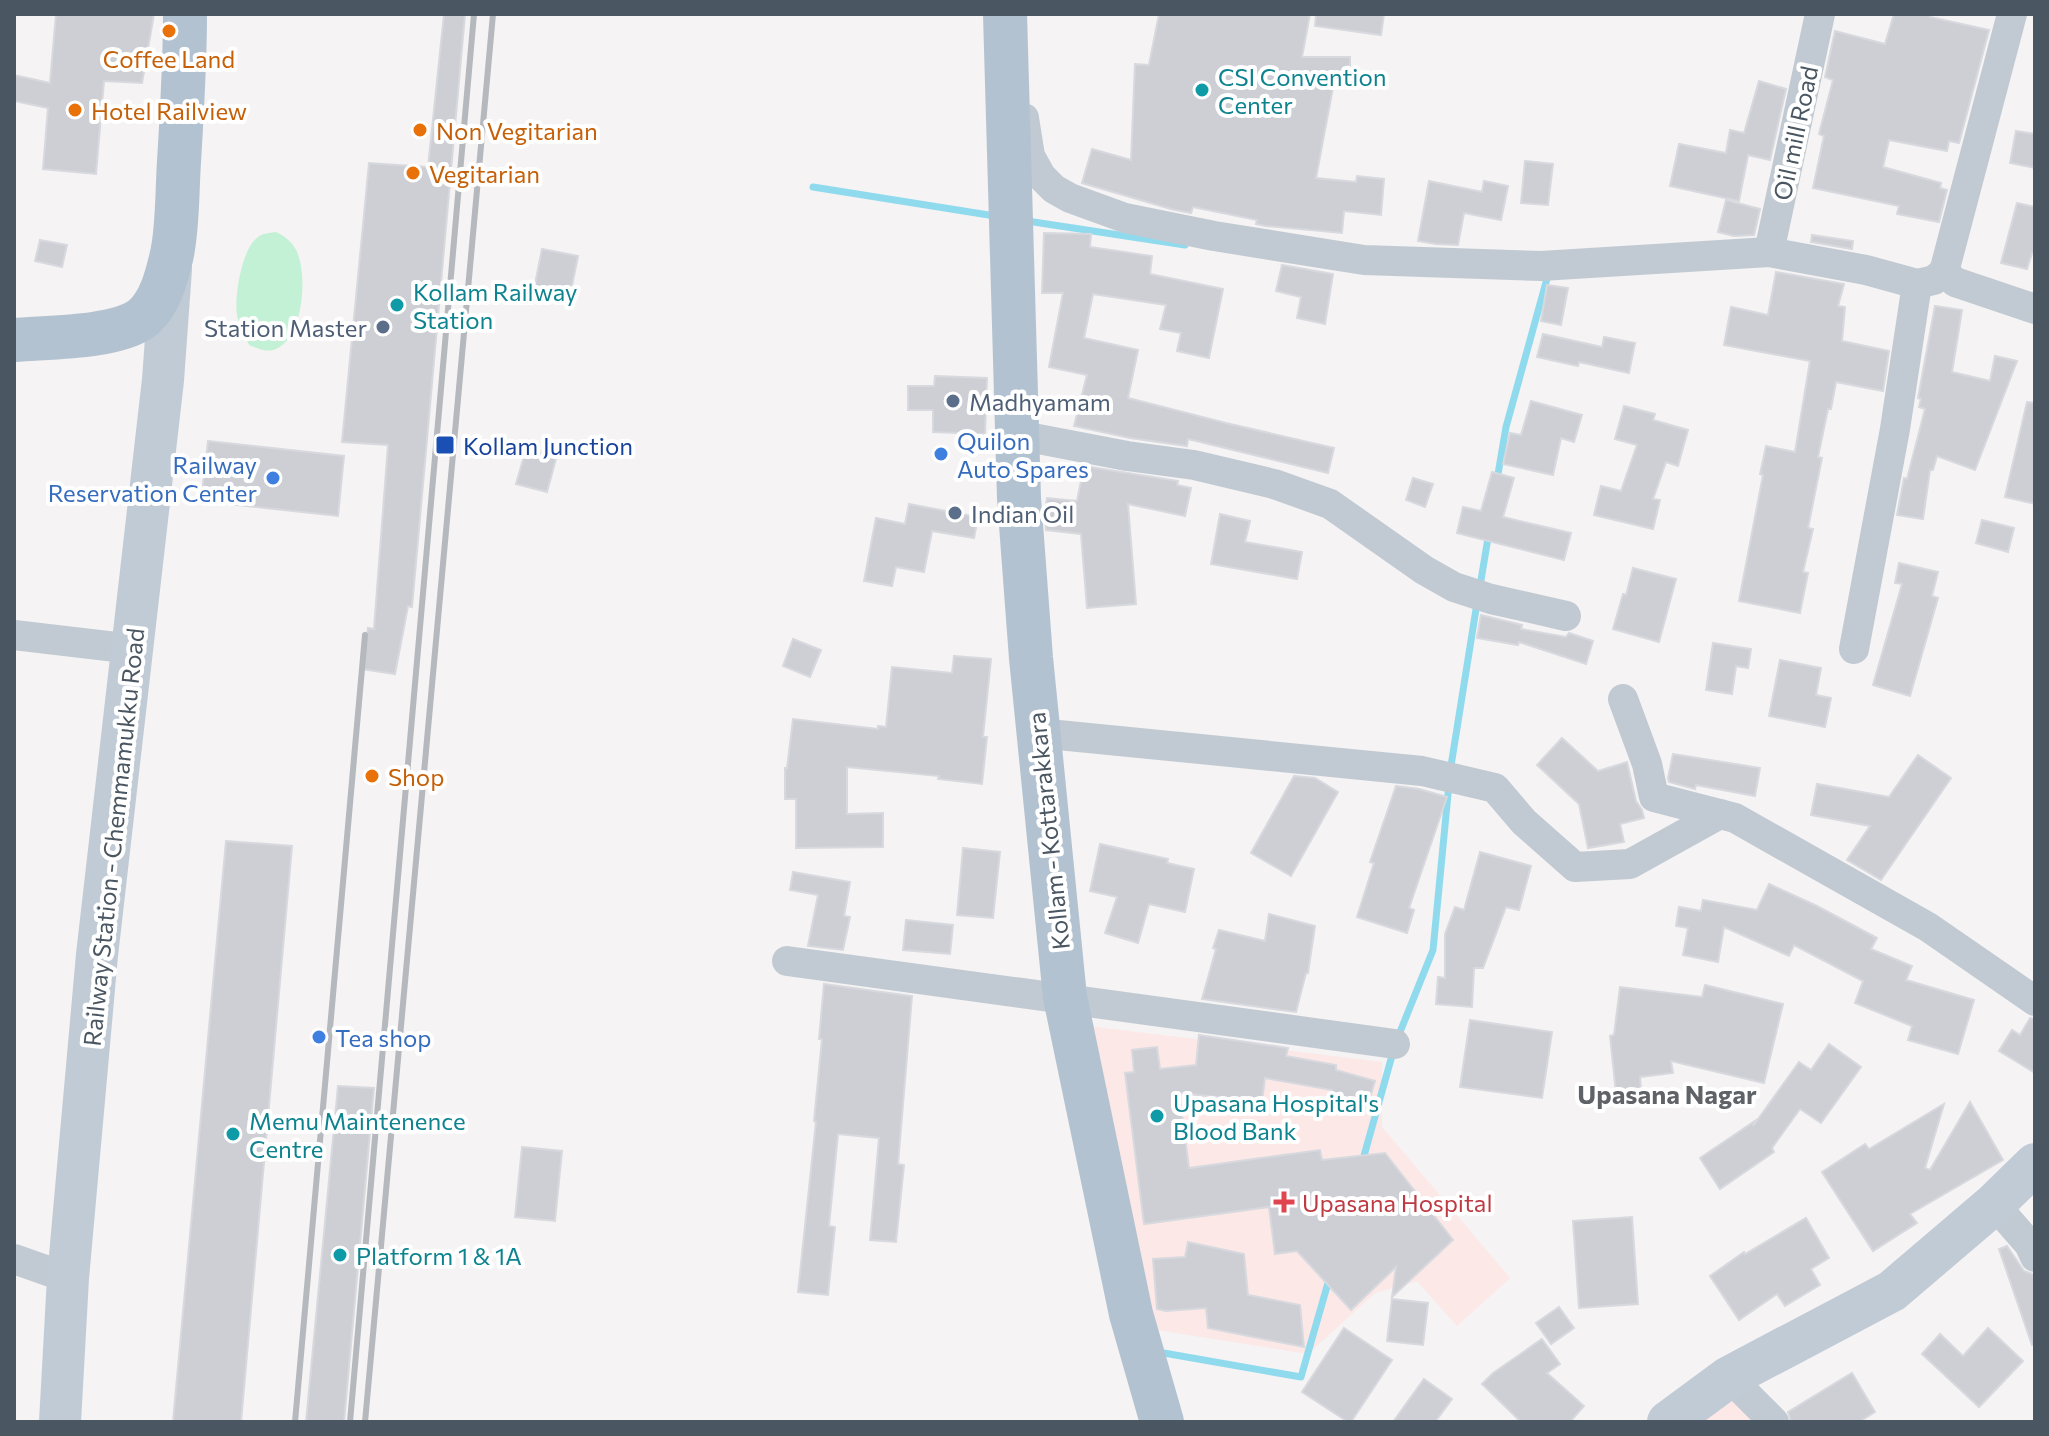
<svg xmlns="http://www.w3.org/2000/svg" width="2049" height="1436" font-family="Commissioner,sans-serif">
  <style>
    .medical { fill: #fce8e6 }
    .green { fill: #c3f1d5 }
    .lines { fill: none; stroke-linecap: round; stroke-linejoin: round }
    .stream { stroke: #90daee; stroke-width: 7 }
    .building { fill: #cdcfd5; stroke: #d7d9de; stroke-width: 2 }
    .street { stroke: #c1cad2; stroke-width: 30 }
    .secondary { stroke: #c1cbd6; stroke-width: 42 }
    .primary { stroke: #b3c2d1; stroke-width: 44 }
    .rail { stroke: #b5b8bd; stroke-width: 6 }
    .food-dot { fill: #e8710a; stroke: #fff; stroke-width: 3 }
    .culture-dot { fill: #0f9aa8; stroke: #fff; stroke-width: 3 }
    .service-dot { fill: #5c6f8a; stroke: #fff; stroke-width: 3 }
    .transit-dot { fill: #1a4fb4; stroke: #fff; stroke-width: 3 }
    .shop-dot { fill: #3f7fe0; stroke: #fff; stroke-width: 3 }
    .health-dot { fill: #e0444e; stroke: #fff; stroke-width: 3 }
    .labels { text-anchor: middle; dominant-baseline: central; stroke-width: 8; stroke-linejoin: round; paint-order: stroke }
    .food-label { font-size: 24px; fill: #c56008; stroke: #fff; text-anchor: start }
    .culture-label { font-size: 24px; fill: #0d838f; stroke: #fff; text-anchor: start }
    .street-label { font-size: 24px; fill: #4a5661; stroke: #fff }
    .service-label { font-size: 24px; fill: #4e5e75; stroke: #fff; text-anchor: start }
    .shop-label { font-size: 24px; fill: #366cbe; stroke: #fff; text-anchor: start }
    .transit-label { font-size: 24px; fill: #164399; stroke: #fff; text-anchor: start }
    .health-label { font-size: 24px; fill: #be3a42; stroke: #fff; text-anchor: start }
    .neighbourhood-label { font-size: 26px; font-weight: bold; fill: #5f6368; stroke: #fff }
  </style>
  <rect width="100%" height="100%" fill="#f5f3f3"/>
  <g class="medical">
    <path d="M1088 1026 1382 1062V1127L1510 1278 1457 1326 1417 1281 1375 1293 1308 1354 1145 1328Z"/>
    <path d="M1732 1400 1754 1422H1700Z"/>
  </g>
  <path class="green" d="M276 232C284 236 290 240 295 248 309 271 304 342 273 350 264 352 257 348 249 345 245 335 239 325 237 315 234 296 242 248 258 237 263 233 269 233 276 232Z"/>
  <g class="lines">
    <g class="stream">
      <path d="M813 187 995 216"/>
      <path d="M1027 221 1185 245"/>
      <path d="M1497 480 1506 427 1548 275"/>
      <path d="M1480 586 1489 532"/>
      <path d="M1450 772 1477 603"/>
      <path d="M1398 1037 1433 950 1449 784"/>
      <path d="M1362 1163 1393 1052"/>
      <path d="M1158 1352 1301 1377 1330 1276"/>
    </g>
  </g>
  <g class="building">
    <path d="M56 14H154L142 83 104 81 96 174 43 169 48 108 14 101V75L50 83Z"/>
    <path d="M444 14H465L412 607 408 606 395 674 361 669 368 628 374 629 388 445 342 442 369 163 428 167Z"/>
    <path d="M1159 14H1310L1302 57H1350V77H1335L1316 178 1356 182 1357 176 1384 179 1381 215 1344 211 1342 233 1266 226 1256 224 1257 220 1193 207 1191 213 1171 209 1082 183 1092 149 1131 160 1135 64 1149 65Z"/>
    <path d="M1316 14H1384L1381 35 1315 26Z"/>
    <path d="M1894 14H1931L1930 17 1989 30 1959 143 1949 141 1947 151 1889 140 1883 167 1941 183 1940 188 1947 190 1939 222 1897 214 1899 206 1813 188 1824 136 1819 134 1833 80 1825 77 1835 31 1885 44Z"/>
    <path d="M1759 81 1786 89 1770 160 1748 155 1739 201 1670 186 1679 144 1726 153 1730 130 1744 133Z"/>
    <path d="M2016 131 2035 134V168L2010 163Z"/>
    <path d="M1525 161 1553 164 1548 205 1521 203Z"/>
    <path d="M1429 181 1482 192 1484 181 1508 186 1501 220 1464 213 1458 245 1436 244 1418 241Z"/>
    <path d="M1726 200 1760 209 1754 235 1734 236 1718 232Z"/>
    <path d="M2017 203 2035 207V254L2032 253 2027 269 2001 263Z"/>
    <path d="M1044 233 1091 234 1090 247 1152 256 1150 274 1223 289 1209 358 1177 351 1181 333 1160 329 1166 305 1093 294 1084 338 1138 350 1128 398 1226 423 1334 448 1328 473 1188 439 1187 446 1130 438 1074 426 1087 375 1049 367 1063 293H1042Z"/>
    <path d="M1812 235 1853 241 1852 249 1811 242Z"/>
    <path d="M40 240 67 245 62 267 35 261Z"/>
    <path d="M542 249 578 256 570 296 534 289Z"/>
    <path d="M1282 265 1333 274 1325 324 1297 318 1301 297 1276 291Z"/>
    <path d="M1776 272 1844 284 1838 306 1845 307 1842 341 1889 351 1883 391 1836 382 1831 409H1828L1818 457 1822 458 1808 528 1813 529 1803 572 1808 573 1800 613 1739 601 1763 475 1760 474 1766 446 1795 452 1810 361 1724 345 1731 307 1768 315Z"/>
    <path d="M1547 285 1568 288 1561 325 1541 321Z"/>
    <path d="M1935 306 1962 310 1952 372 1990 381 1995 356 2017 361 1975 470 1937 456 1933 470H1930L1923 519 1897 515 1904 478 1907 479 1925 409 1919 407 1921 399 1918 398Z"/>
    <path d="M1543 334 1602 347 1604 337 1635 343 1629 373 1579 362 1578 366 1537 357Z"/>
    <path d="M935 376 987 378 985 434 933 432V410H908V386H934Z"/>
    <path d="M1531 401 1582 415 1574 442 1561 438 1553 475 1503 464 1510 433 1521 435Z"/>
    <path d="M2027 402 2035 403V504L2005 497Z"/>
    <path d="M1624 406 1655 414 1653 420 1688 430 1678 466 1666 462 1653 499 1660 500 1653 529 1594 515 1601 486 1621 491 1637 445 1615 439Z"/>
    <path d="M208 441 344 456 338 516 201 501Z"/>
    <path d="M527 446 557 455 547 492 516 484Z"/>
    <path d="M1084 466 1178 481 1177 485 1191 488 1185 516 1128 504 1136 604 1087 608 1081 534 1046 530 1045 512 1047 498 1077 501Z"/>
    <path d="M1492 472 1514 478 1503 517 1571 533 1564 560 1457 533 1463 507 1481 511Z"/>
    <path d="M1413 478 1433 484 1425 507 1406 500Z"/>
    <path d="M909 504 978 517 974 538 932 531 924 572 896 567 892 586 864 581 876 518 905 524Z"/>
    <path d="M1220 514 1250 521 1245 542 1302 552 1297 579 1211 564Z"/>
    <path d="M1982 520 2014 528 2008 552 1976 543Z"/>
    <path d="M1899 563 1938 572 1932 596 1938 598 1910 696 1873 685 1902 584 1895 583Z"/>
    <path d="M1633 568 1676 579 1659 642 1613 629 1623 594 1626 595Z"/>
    <path d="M1481 615 1522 625 1521 629 1566 637 1569 633 1593 641 1586 664 1519 642 1518 645 1477 638Z"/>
    <path d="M793 639 821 650 810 677 783 666Z"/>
    <path d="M1713 643 1751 649 1748 668 1736 666 1732 694 1706 690Z"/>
    <path d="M954 656 991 659 983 737H987L982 784 938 779 939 776 847 767V814L883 813V847L796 848V799H785V768H787L793 719 878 729V726L886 727 892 667 952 673Z"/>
    <path d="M1780 660 1821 668 1816 695 1831 698 1825 727 1769 716Z"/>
    <path d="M1562 738 1598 771 1627 762 1636 801 1642 810 1644 818 1620 824 1624 842 1588 848 1579 804 1537 765Z"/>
    <path d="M1673 754 1760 768 1755 796 1696 785 1695 789 1669 782 1668 778Z"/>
    <path d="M1918 755 1951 778 1881 880 1847 860 1870 826 1811 815 1817 784 1889 797Z"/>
    <path d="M1294 776 1315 778 1338 792 1291 876 1251 853Z"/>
    <path d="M1396 786 1419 789 1447 797 1409 908 1414 910 1407 933 1357 917 1374 863 1370 862Z"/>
    <path d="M226 841 292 846 241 1422H173Z"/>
    <path d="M1100 844 1168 859 1167 863 1194 869 1185 912 1149 904 1138 943 1105 933 1117 897 1090 891Z"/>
    <path d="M963 848 1000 852 993 918 957 915Z"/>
    <path d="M1480 852 1531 866 1519 910 1506 907 1483 968H1474L1472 1007 1436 1004 1438 977 1445 978V934L1455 907 1464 910Z"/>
    <path d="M793 872 850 882 844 916 850 917 843 950 808 946 818 895 790 890Z"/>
    <path d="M1769 884 1817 906 1877 938 1871 949 1912 966 1906 980 1974 1000 1958 1054 1908 1040 1912 1026 1855 1003 1863 981 1794 945 1789 956 1724 927 1718 962 1683 955 1688 928 1676 926 1679 907 1701 911 1703 900 1757 910Z"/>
    <path d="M1269 914 1315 926 1308 973H1306L1296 1012 1202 999 1216 949 1213 948 1219 930 1265 941Z"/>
    <path d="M906 920 953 925 950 954 903 950Z"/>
    <path d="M824 984 912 996 898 1164 904 1165 896 1242 870 1240 879 1138 838 1134 829 1226 835 1227 828 1295 798 1292 816 1122 814 1121 822 1039H819Z"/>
    <path d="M1705 985 1783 1004 1764 1083 1671 1061 1673 1073 1640 1077 1641 1090 1616 1093 1610 1036 1614 1035 1620 987 1702 997Z"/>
    <path d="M2030 1018 2035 1019V1073L1999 1051 2012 1030 2020 1035Z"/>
    <path d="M1470 1020 1552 1032 1542 1098 1460 1087Z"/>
    <path d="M1199 1035 1288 1048 1286 1056 1336 1065V1070L1375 1081 1366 1112 1329 1102 1332 1090 1265 1078 1262 1102 1179 1093 1189 1168 1320 1150 1322 1160 1385 1153 1453 1240 1392 1297 1396 1267 1351 1310 1297 1251 1275 1254 1269 1207 1144 1224 1125 1073 1134 1072 1132 1050 1157 1047 1160 1069 1196 1065Z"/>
    <path d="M1829 1044 1861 1067 1821 1123 1800 1109 1772 1148 1774 1152 1720 1189 1700 1158 1755 1121 1753 1126 1799 1062 1811 1070Z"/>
    <path d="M338 1086 374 1088 344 1422H306Z"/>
    <path d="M1970 1102 2003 1160 1910 1214 1917 1223 1873 1251 1822 1172 1865 1144 1869 1149 1944 1104 1925 1168 1930 1170Z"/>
    <path d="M522 1147 562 1151 555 1221 515 1217Z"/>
    <path d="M1632 1217 1638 1304 1579 1308 1573 1221Z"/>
    <path d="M1806 1218 1829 1258 1811 1269 1820 1285 1785 1306 1777 1294 1739 1320 1710 1276 1744 1252 1745 1254Z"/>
    <path d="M1188 1242 1244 1254 1248 1295 1300 1305 1304 1347 1208 1328 1206 1308 1166 1311 1157 1309 1153 1259 1185 1257Z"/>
    <path d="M2007 1246 2024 1271 2035 1275V1344L2032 1345 1999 1249Z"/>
    <path d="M1392 1299 1428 1303 1423 1345 1387 1341Z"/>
    <path d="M1559 1307 1574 1328 1551 1344 1536 1323Z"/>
    <path d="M1344 1328 1392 1360 1351 1422H1348L1302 1392Z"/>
    <path d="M1988 1328 2023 1361 1979 1407 1922 1354 1940 1334 1963 1356Z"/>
    <path d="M1542 1339 1560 1364 1547 1373 1584 1406 1570 1422H1521L1482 1384 1493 1373Z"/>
    <path d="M1852 1373 1875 1412 1859 1422H1791L1788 1412Z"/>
    <path d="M1424 1379 1452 1399 1435 1422H1393Z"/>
  </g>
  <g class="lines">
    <g class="street">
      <path d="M1024 118 1030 156 1041 176 1054 189 1070 198 1125 218 1214 236 1364 260 1541 266 1769 252 1866 270 1917 284 1934 280 1944 272 1955 282 2035 309"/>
      <path d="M1769 252 1820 14"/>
      <path d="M1944 272 2012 14"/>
      <path d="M1017 435 1127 456 1194 465 1274 484 1330 504 1424 570 1454 587 1491 599 1566 616"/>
      <path d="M14 635 133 649"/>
      <path d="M1854 649 1895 429 1917 284"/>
      <path d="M1623 699 1647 764 1654 797 1735 818 1928 927 2035 1001"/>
      <path d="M1038 733 1422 771 1495 788 1524 822 1575 867 1630 864 1720 814"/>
      <path d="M787 961 1395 1044"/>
      <path d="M1994 1204 2029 1244 2035 1257"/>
      <path d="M14 1259 68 1278"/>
      <path d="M1729 1377 1774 1422"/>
    </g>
    <g class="secondary">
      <path d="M60 1422 68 1278 97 955 163 380 171 269"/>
      <path d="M1668 1422 1729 1377 1892 1291 1994 1204 2035 1164"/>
    </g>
    <g class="primary">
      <path d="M1005 14 1019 498 1031 658 1065 997 1131 1314 1162 1422"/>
      <path d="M14 340C47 337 114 338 141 319 160 305 167 276 172 254 178 225 177 191 179 162 182 112 185 63 185 14"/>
    </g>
    <g class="rail">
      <path d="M295 1422 365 635"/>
      <path d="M350 1422 474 14"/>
      <path d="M365 1422 493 14"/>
    </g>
  </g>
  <g class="food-dot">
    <circle cx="169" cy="31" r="8"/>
    <circle cx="75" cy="110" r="8"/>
    <circle cx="420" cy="130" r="8"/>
    <circle cx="413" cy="173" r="8"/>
    <circle cx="372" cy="776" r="8"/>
  </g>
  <g class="culture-dot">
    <circle cx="1202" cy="90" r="8"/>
    <circle cx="397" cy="305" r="8"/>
    <circle cx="1157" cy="1116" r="8"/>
    <circle cx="233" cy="1134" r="8"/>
    <circle cx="340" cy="1255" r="8"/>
  </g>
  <g class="service-dot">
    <circle cx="383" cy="327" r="8"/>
    <circle cx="953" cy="401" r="8"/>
    <circle cx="955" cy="513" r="8"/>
  </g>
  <rect class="transit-dot" x="435" y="435" width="20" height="20" rx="4"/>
  <g class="shop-dot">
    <circle cx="941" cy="454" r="8"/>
    <circle cx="273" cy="478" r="8"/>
    <circle cx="319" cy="1037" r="8"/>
  </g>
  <path class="health-dot" d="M1280 1190h8v8h8v8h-8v8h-8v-8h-8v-8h8z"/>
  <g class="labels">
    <g class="food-label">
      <text x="169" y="58" text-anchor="middle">Coffee Land</text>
      <text x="91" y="110">Hotel Railview</text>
      <text x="436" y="130">Non Vegitarian</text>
      <text x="429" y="173">Vegitarian</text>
      <text x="388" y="776">Shop</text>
    </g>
    <g class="culture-label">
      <text x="1218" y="76">CSI Convention<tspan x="1218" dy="28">Center</tspan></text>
      <text x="413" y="291">Kollam Railway<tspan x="413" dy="28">Station</tspan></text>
      <text x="1173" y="1102">Upasana Hospital's<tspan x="1173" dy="28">Blood Bank</tspan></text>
      <text x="249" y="1120">Memu Maintenence<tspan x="249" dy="28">Centre</tspan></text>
      <text x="356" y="1255">Platform 1 &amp; 1A</text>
    </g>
    <g class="street-label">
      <text transform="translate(1795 133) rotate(-78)">Oil mill Road</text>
      <text transform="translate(1048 831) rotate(-96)">Kollam - Kottarakkara</text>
      <text transform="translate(113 837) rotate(-84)">Railway Station - Chemmamukku Road</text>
    </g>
    <g class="service-label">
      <text x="367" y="327" text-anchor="end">Station Master</text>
      <text x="969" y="401">Madhyamam</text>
      <text x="971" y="513">Indian Oil</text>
    </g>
    <g class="shop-label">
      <text x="957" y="440">Quilon<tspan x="957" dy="28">Auto Spares</tspan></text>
      <text x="257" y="464" text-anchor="end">Railway<tspan x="257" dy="28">Reservation Center</tspan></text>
      <text x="335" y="1037">Tea shop</text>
    </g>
    <g class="transit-label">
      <text x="463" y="445">Kollam Junction</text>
    </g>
    <g class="health-label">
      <text x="1302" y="1202">Upasana Hospital</text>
    </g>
    <g class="neighbourhood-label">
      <text x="1667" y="1093">Upasana Nagar</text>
    </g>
  </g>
  <rect width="2049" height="1436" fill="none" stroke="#4a5661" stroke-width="32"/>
</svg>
